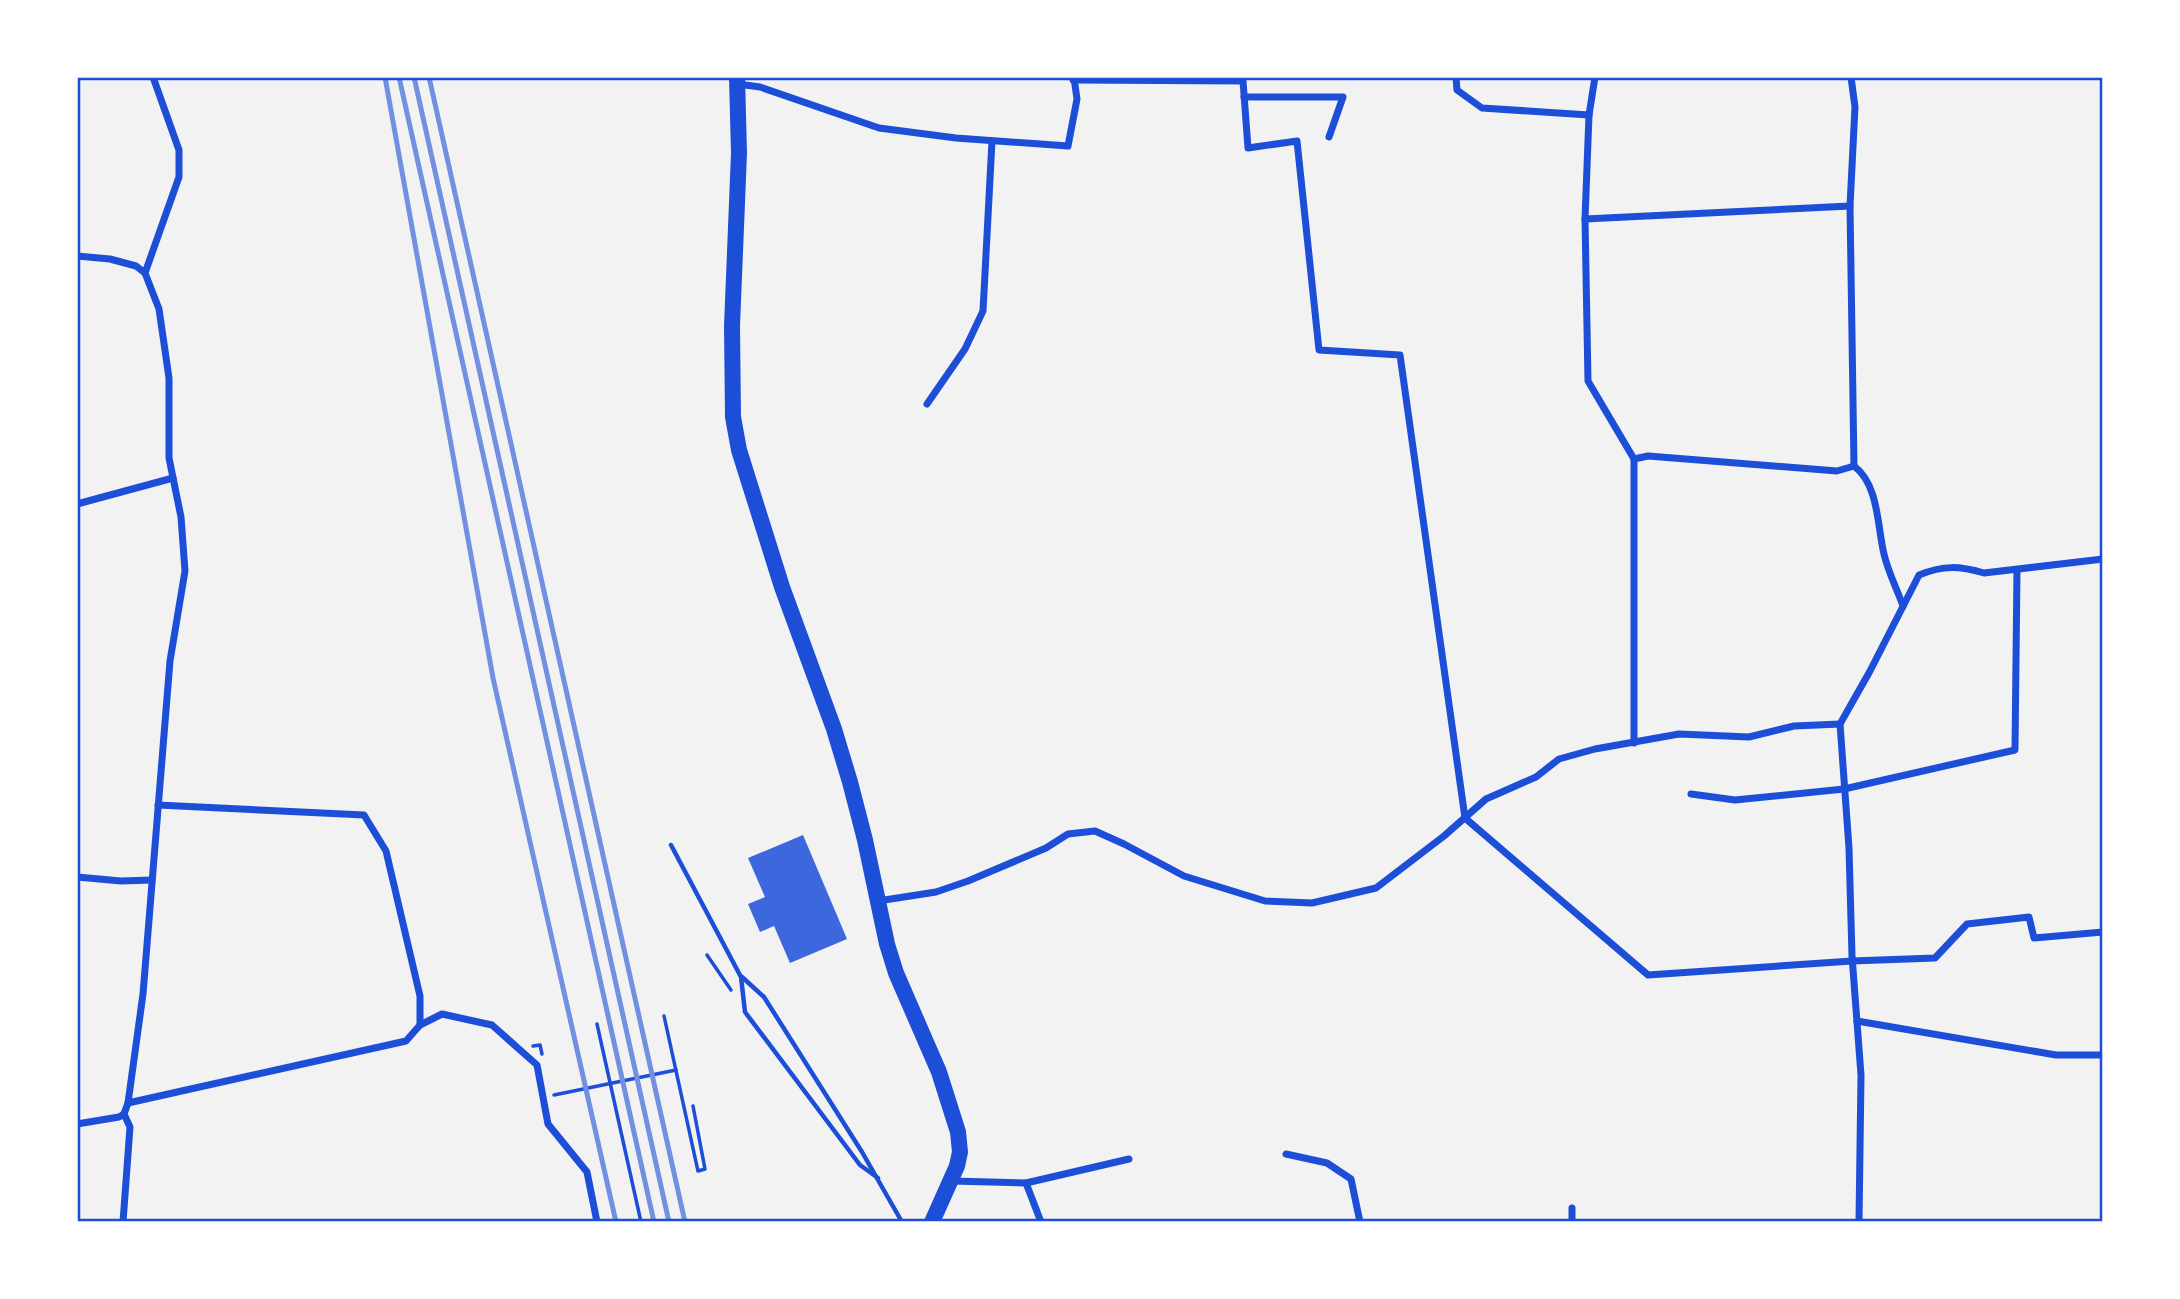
<svg xmlns="http://www.w3.org/2000/svg" width="2180" height="1299" font-family="Manrope,sans-serif">
  <style>
    .building { fill: #3d67dc }
    .lines { fill: none; stroke-linecap: round; stroke-linejoin: round }
    .path { stroke: #1d4ed8; stroke-width: 3.5 }
    .service { stroke: #1d4ed8; stroke-width: 4.5 }
    .minor { stroke: #1d4ed8; stroke-width: 7 }
    .trunk { stroke: #1d4ed8; stroke-width: 16 }
    .rail { stroke: #7290e2; stroke-width: 5 }
    .neatline { fill: none; stroke: #1d4ed8; stroke-width: 2.5 }
  </style>
  <rect width="100%" height="100%" fill="#f2f2f2"/>
  <path class="building" d="M803 835 847 939 790 963 774 926 760 932 748 904 765 897 748 858Z"/>
  <g class="lines">
    <g class="path">
      <path d="M707 955 731 990"/>
      <path d="M664 1016 698 1171 705 1169 693 1106"/>
      <path d="M597 1024 641 1222"/>
      <path d="M533 1046 540 1045 542 1054"/>
      <path d="M554 1095 676 1070"/>
    </g>
    <g class="service">
      <path d="M671 845 741 977 745 1012 860 1165 878 1178"/>
      <path d="M742 977 764 997 862 1152 902 1222"/>
    </g>
    <g class="minor">
      <path d="M1456 77 1457 90 1482 108 1589 115"/>
      <path d="M1595 77 1589 115 1585 219 1588 381 1634 459V743"/>
      <path d="M1851 77 1855 107 1850 206 1854 466"/>
      <path d="M1073 80 1243 81 1248 148 1297 141 1319 350 1400 355 1465 818 1648 975 1852 961 1935 958 1967 924 2029 917 2034 938 2103 932"/>
      <path d="M738 84 760 87 879 128 956 138 1068 146 1077 99 1074 78"/>
      <path d="M1244 97H1343L1329 137"/>
      <path d="M1585 219 1850 206"/>
      <path d="M77 256 110 259 136 266 145 273 159 309 169 378V458L181 517 185 571 170 661 143 994 128 1103 124 1114 119 1117 77 1124"/>
      <path d="M145 273 179 177V150L153 77"/>
      <path d="M927 404 965 349 983 311 992 141"/>
      <path d="M1634 459 1648 456 1837 471 1854 466"/>
      <path d="M1854 466C1879 485 1877 525 1884 554 1888 572 1897 589 1903 606"/>
      <path d="M77 504 173 478"/>
      <path d="M1691 794 1735 800 1844 789 2015 750 2017 570"/>
      <path d="M77 877 121 881 152 880"/>
      <path d="M878 901 936 892 968 881 1046 848 1068 834 1095 831 1124 844 1184 876 1265 901 1312 903 1376 888 1444 836 1486 799 1536 777 1559 759 1595 749 1679 734 1749 737 1794 726 1840 724"/>
      <path d="M1857 1021 2056 1055H2103"/>
      <path d="M420 1025 442 1014 492 1025 537 1065 548 1124 587 1172 597 1222"/>
      <path d="M128 1103 406 1041 420 1025V996L386 851 364 815 158 805"/>
      <path d="M1286 1154 1327 1163 1351 1179 1360 1222"/>
      <path d="M952 1181 1026 1183 1129 1159"/>
      <path d="M1026 1183 1041 1222"/>
      <path d="M123 1222 130 1127 124 1114"/>
      <path d="M1572 1222V1208"/>
      <path d="M1859 1222 1861 1075 1852 956 1849 848 1840 724 1870 671 1919 575C1944 565 1959 566 1984 573L2103 559"/>
    </g>
    <path class="trunk" d="M737 77 739 153 732 326 733 417 739 450 782 587 834 729 850 782 865 840 887 944 896 973 939 1072 958 1132 960 1152 957 1166 932 1222"/>
    <g class="rail">
      <path d="M385 77 493 678 616 1222"/>
      <path d="M399 77 654 1222"/>
      <path d="M414 77 669 1222"/>
      <path d="M429 77 685 1222"/>
    </g>
  </g>
  <rect width="2180" height="1299" fill="none" stroke="#ffffff" stroke-width="158"/>
  <rect x="79" y="79" width="2022" height="1141" class="neatline"/>
</svg>
